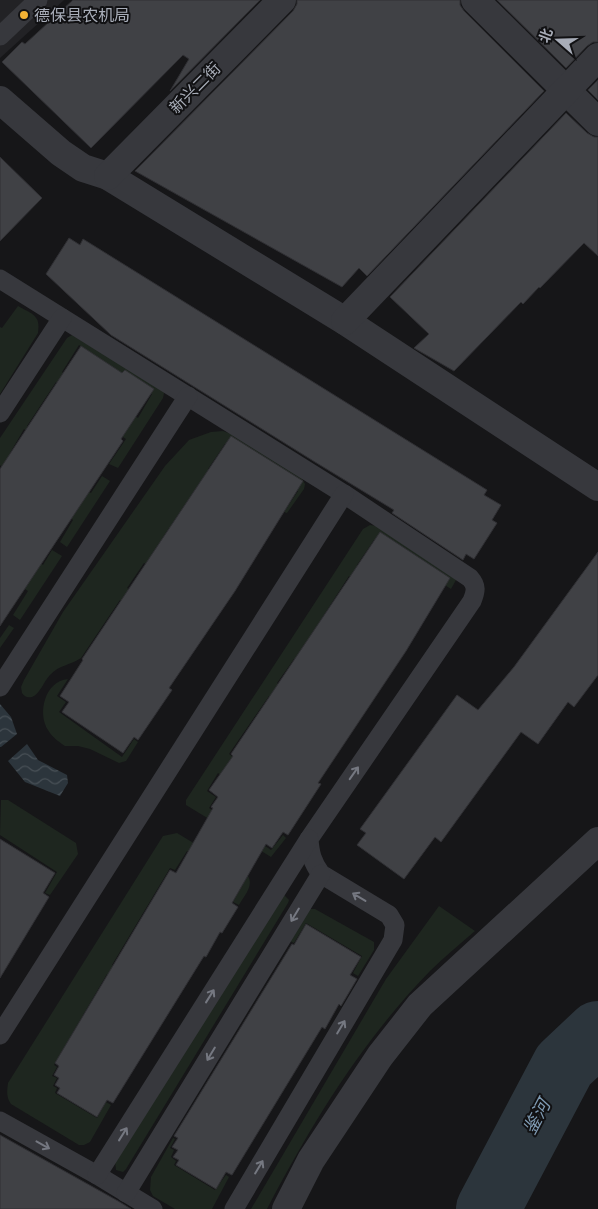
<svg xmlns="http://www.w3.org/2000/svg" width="598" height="1209" font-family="Helvetica,'Noto Sans SC',sans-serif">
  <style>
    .built { fill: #222225 }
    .grass { fill: #1e261f }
    .water { fill: url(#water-waves) }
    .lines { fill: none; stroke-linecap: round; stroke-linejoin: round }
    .river { stroke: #2c353c; stroke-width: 64 }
    .building { fill: #404145; stroke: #303034 }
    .lane { stroke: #37383d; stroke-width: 19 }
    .street { stroke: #37383d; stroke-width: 28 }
    .oneway { stroke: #757881 }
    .poi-dot { fill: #f2b134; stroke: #111113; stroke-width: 2 }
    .labels { text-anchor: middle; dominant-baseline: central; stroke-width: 4; stroke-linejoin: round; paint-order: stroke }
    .poi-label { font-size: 16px; fill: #a8adb8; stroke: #111113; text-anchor: start }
    .street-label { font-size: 16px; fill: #a8adb8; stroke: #111113 }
    .water-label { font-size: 18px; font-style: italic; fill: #7f9bb3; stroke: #111113 }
  </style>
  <defs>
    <pattern id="water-waves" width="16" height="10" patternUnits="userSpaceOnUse" patternTransform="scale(1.25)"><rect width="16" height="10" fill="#2c353c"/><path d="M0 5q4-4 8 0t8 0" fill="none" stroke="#485056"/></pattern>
  </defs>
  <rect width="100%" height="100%" fill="#161618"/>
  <path class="built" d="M0 0H64L0 58Z"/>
  <g class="grass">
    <path d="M18 306C32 314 41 315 38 333L0 394V327L2 328Z"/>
    <path d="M72 335 162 389 164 393 163 398 118 468 109 464 126 439 120 435 134 415 138 418 152 394 79 345 62 372 66 376 60 385 56 382 27 426 32 430 30 434 24 429 10 453 4 469 0 465V438L67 338Z"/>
    <path d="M223 431 237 436 301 477 305 484 304 489 287 513 284 512 298 491 225 444 208 469 213 472 201 481 172 524 175 531 169 528 155 550 160 553 150 567 144 563 127 588 134 592 127 605 120 600 81 658C71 665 59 665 50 675 44 681 40 694 32 697 27 698 25 697 22 693L21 687 24 680 63 612 165 466 189 440 211 432Z"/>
    <path d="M102 476 110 481 67 547 60 542 73 520 69 516 85 490 91 493Z"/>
    <path d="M370 525 377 526 453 576 456 580 451 589 374 540 357 565 362 568 354 579 349 576 304 646 299 662 294 659 277 683 283 688 276 700 269 696 229 754 238 760 225 778 218 773 207 791 216 797 209 808 271 850 283 835 286 838 271 857 186 805V800L363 529Z"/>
    <path d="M52 550 62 556 20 620 13 615 28 591 22 587 38 561 43 565Z"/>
    <path d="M9 625 14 628 0 648V638Z"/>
    <path d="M68 679 57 696 66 702 59 712 122 757 134 739 138 742 126 761 119 763 90 749 78 746H65C59 742 52 737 48 730 37 713 45 681 68 679Z"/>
    <path d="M1 800H8L76 843 78 854 50 895 45 893 57 872 0 835Z"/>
    <path d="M177 833 248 876C254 886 244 896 239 905L233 902 243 884 187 851 175 870 170 868 112 965 120 970 115 978 107 974 54 1065 57 1067 52 1076 57 1078 53 1086 57 1088 55 1093 97 1118 106 1102 111 1105 90 1142 84 1145H79L11 1104C6 1097 7 1091 8 1083L163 836Z"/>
    <path d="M283 894 289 900 288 903 126 1169 123 1172 116 1170 115 1161Z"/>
    <path d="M439 906 475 931C460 944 444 957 430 971 362 1041 312 1123 267 1209H251L386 979Z"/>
    <path d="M310 909H315L374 942V950L358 976 353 973 362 956 306 923 294 943 290 941Z"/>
    <path d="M173 1138 175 1139 170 1148 174 1150 171 1157 176 1161 174 1165 215 1190 226 1175 229 1177 212 1209H175L153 1196 150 1190 151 1177Z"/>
  </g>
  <g class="water">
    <path d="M0 704 11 717 17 734 1 747H0Z"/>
    <path d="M27 744 38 760 67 775 68 783 60 796 25 782 8 761Z"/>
  </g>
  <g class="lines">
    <path class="river" d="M488 1209 564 1065 598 1033"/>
  </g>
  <g class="building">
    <path d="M73 0H260L170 91 189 59 183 55 91 148 2 62 22 42 25 44Z"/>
    <path d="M297 0H460V5L464 11 544 91 367 276 359 268 342 287 135 171 293 11 297 4Z"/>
    <path d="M497 0H598V42H593L587 46 566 68Z"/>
    <path d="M598 80V100L588 90Z"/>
    <path d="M566 113 587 133 594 137H598V256L584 243 540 288 539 287 523 304 521 302 454 371 414 348 429 334 390 297Z"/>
    <path d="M0 157 42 198 0 241Z"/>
    <path d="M69 238 80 245 83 239 487 490 484 495 501 505 492 520 497 523 474 559 466 554 463 560 392 513 394 510 315 462 111 335 46 274Z"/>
    <path d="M81 346 122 373 125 370 154 389 121 439 123 441 0 626V469Z"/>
    <path d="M231 436 303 481 235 591 169 688 172 690 138 740 134 737 123 753 62 712 69 702 60 696 83 660 82 659Z"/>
    <path d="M380 532 450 578 406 651 318 783 321 784 288 835 283 832 272 848 266 844 232 903 238 907 222 933 220 932 206 957 204 956 113 1103 107 1100 97 1117 57 1093 60 1088 55 1085 59 1078 54 1075 59 1066 55 1063 170 870 176 873 213 808 211 807 218 797 209 790 233 756 231 754Z"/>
    <path d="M598 552V675L574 707 568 702 538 744 521 732 441 842 435 837 404 879 357 845 366 833 360 829 457 695 478 710 514 667Z"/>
    <path d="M0 839 55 873 43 893 49 897 0 978Z"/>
    <path d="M306 924 361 957 350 975 357 979 341 1006 339 1004 325 1029 322 1027 232 1175 226 1172 216 1189 176 1165 179 1160 173 1157 178 1150 172 1147 178 1138 174 1136 292 944 294 945Z"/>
    <path d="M0 1135 118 1201 131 1209H0Z"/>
  </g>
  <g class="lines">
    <g class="lane">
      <path d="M0 36 38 0"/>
      <path d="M0 279 344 494 470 578C477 586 476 591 472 601L309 839C310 853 312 862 321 874L389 915 395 925 393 940 234 1209"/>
      <path d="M0 413 62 318"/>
      <path d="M0 687 188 396"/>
      <path d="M0 1035 344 494"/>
      <path d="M0 1121 97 1175 153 1209"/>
      <path d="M97 1175 309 839"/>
      <path d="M126 1193 321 874"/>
    </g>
    <g class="street">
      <path d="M475 0 598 122"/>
      <path d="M0 100 61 153 83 168 108 176 345 321 598 487"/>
      <path d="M108 176 282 0"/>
      <path d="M345 321 598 57"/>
      <path d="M286 1209 311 1160 380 1056 420 1005 598 841"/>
    </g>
  </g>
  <defs><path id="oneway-shaft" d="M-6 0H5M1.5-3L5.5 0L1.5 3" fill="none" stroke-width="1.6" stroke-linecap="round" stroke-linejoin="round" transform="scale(1.25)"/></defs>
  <g class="oneway">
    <use href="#oneway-shaft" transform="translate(354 773) rotate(-55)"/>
    <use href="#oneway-shaft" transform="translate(359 897) rotate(-149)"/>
    <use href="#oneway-shaft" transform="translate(295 915) rotate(121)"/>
    <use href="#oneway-shaft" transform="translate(210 996) rotate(-58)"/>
    <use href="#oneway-shaft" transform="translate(341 1027) rotate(-59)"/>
    <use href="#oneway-shaft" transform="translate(211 1054) rotate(121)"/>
    <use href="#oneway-shaft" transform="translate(123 1134) rotate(-58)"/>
    <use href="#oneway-shaft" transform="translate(43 1145) rotate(29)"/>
    <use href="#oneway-shaft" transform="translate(259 1167) rotate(-59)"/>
  </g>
  <circle class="poi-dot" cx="24" cy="15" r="5"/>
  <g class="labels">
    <g class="poi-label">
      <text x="34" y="15">德保县农机局</text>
    </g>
    <g class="street-label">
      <text transform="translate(195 88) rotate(-45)">新兴二街</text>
    </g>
    <g class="water-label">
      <text transform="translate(537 1117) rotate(-62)">鉴河</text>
    </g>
  </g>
  <g transform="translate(558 40) rotate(290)" stroke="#111113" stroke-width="4" paint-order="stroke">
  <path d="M0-4L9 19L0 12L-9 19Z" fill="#a8adb8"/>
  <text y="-8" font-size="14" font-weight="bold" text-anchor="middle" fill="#a8adb8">北</text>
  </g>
</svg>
